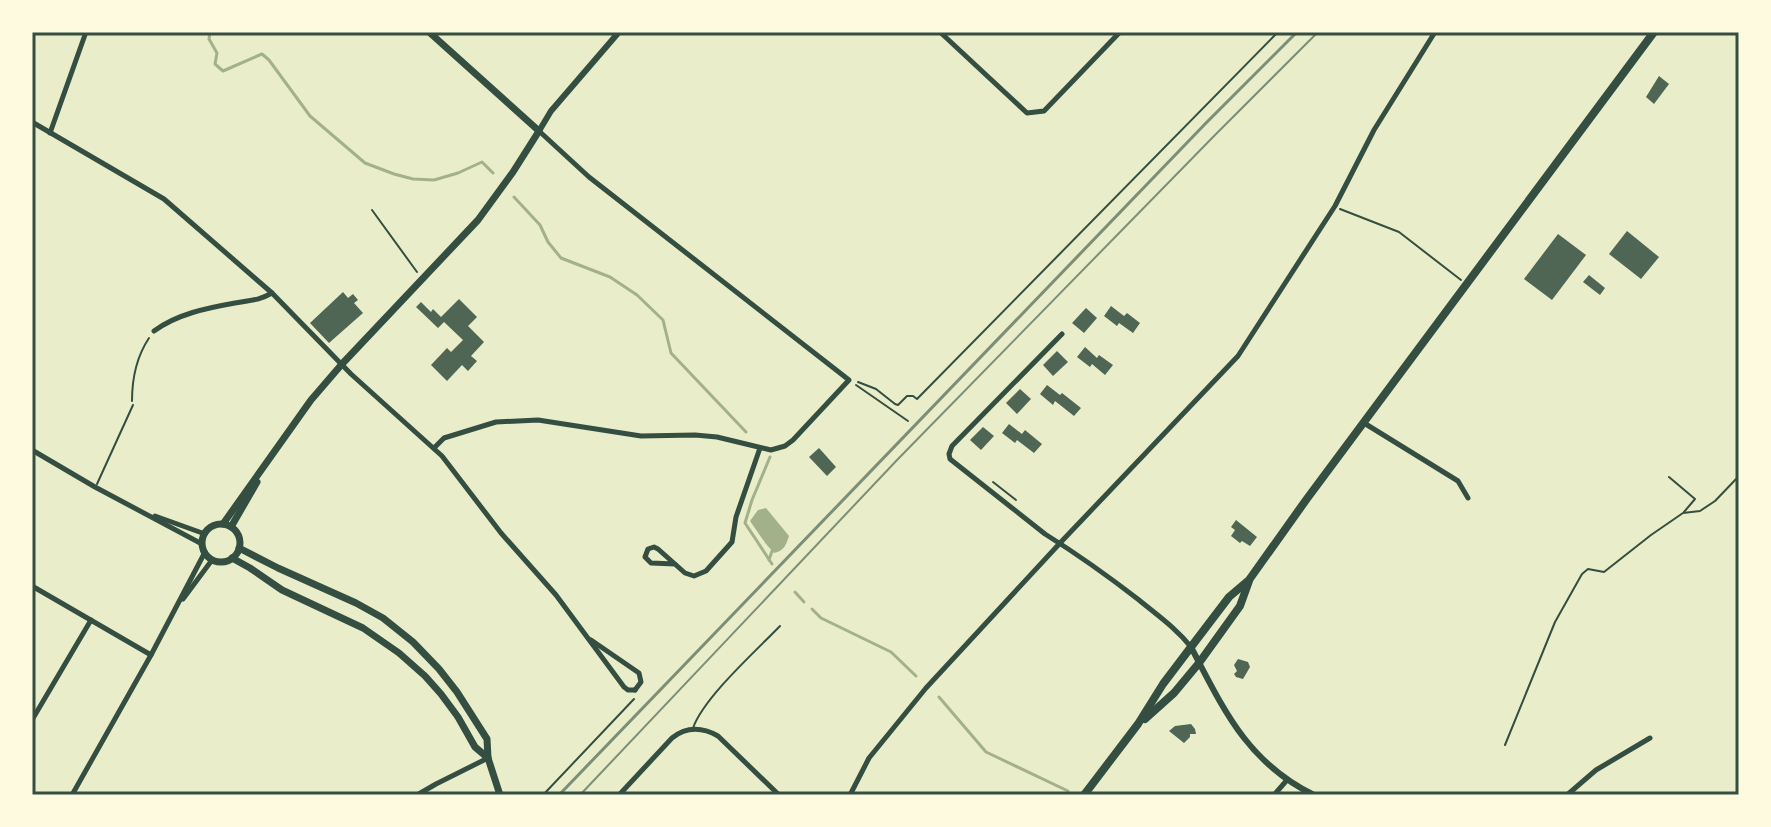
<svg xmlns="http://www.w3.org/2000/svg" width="1771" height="827" font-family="Quicksand,sans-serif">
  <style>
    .water { fill: #a3b18a }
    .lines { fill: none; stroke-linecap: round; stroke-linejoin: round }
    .stream { stroke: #a3b18a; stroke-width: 3 }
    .building { fill: #4f6655 }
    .path { stroke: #344e41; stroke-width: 2 }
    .service { stroke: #344e41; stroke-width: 2 }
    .minor { stroke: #344e41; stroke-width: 5 }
    .tertiary { stroke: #344e41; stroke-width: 6 }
    .secondary { stroke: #344e41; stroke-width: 7 }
    .primary { stroke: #344e41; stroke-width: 8 }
    .tram { stroke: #7c8e77; stroke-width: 2 }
    .rail { stroke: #7c8e77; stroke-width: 3 }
    .neatline { fill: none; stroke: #344e41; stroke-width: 3 }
  </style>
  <rect width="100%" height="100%" fill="#e9edc9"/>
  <path class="water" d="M766 508 789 536C786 545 784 551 774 553L766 544 750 521 758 510Z"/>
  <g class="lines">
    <g class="stream">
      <path d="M210 32 209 39 217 53 215 64 223 71 262 54 269 60 310 116 365 163 394 174 413 179 434 180 458 173 482 162 493 173"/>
      <path d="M514 197 540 225 548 242 561 258 610 277 637 295 663 320 671 353 746 432"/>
      <path d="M770 457 752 500 745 523 772 564"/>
      <path d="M769 560 772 551"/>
      <path d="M795 592 804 602"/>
      <path d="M812 609 821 618 891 652 916 676"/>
      <path d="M939 697 986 752 1068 791"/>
    </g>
  </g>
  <g class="building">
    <path d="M1659 76 1669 84 1654 104 1646 97Z"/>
    <path d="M1627 231 1659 257 1641 279 1609 254Z"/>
    <path d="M1558 234 1586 255 1552 300 1524 279Z"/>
    <path d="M1589 275 1605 288 1600 295 1583 282Z"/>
    <path d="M343 292 348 298 353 294 358 300 354 303 363 313 329 343 310 323Z"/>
    <path d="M459 299 477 317 468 326 484 342 471 356 477 361 468 371 462 365 447 381 431 365 447 348 451 352 463 340 444 322 438 328 416 307 421 302 431 312 433 309 441 317Z"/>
    <path d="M1111 306 1124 316 1127 313 1140 323 1133 333 1119 323 1117 326 1104 316Z"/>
    <path d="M1086 308 1097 318 1084 333 1072 323Z"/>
    <path d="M1085 347 1097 358 1099 355 1113 365 1105 375 1092 364 1090 367 1077 357Z"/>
    <path d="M1057 351 1068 362 1053 376 1043 365Z"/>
    <path d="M1047 385 1060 395 1062 393 1081 408 1074 416 1055 401 1053 405 1040 394Z"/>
    <path d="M1020 389 1031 399 1017 414 1006 403Z"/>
    <path d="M1009 424 1022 434 1025 430 1042 444 1034 453 1017 440 1015 443 1002 433Z"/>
    <path d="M983 427 994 436 981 450 970 440Z"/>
    <path d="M819 448 836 467 827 476 809 457Z"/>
    <path d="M1236 520 1257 537 1250 546 1242 541 1240 543 1231 536 1235 530 1231 527Z"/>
    <path d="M1238 659 1248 662 1250 667 1243 679 1236 677 1234 674 1237 671 1234 665Z"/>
    <path d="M1191 724 1195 729 1196 734H1190V737L1184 743 1169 731 1175 726Z"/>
  </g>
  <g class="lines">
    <g class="path">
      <path d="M1340 209 1399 232 1461 280"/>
      <path d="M372 210 417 272"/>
      <path d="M858 382 876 389 895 404 898 405 907 396H913L917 399 1278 32"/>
      <path d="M856 385 908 421"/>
      <path d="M132 401C132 380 137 356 149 338"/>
      <path d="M1669 477 1695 499 1684 512"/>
      <path d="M993 482 1016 500"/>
      <path d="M1505 745 1555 622 1582 574 1588 569 1604 572 1651 535 1683 513 1700 511 1715 501 1739 476"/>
      <path d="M543 795 634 699"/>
    </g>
    <g class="service">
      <path d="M97 484 133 405"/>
      <path d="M693 728C704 697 757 650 780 626"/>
    </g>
    <g class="minor">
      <path d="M940 32 1027 113 1044 111 1120 32"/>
      <path d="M32 122 164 199 272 293 351 374 442 456 501 533 556 595 624 687 628 690H635"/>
      <path d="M50 133 86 32"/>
      <path d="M154 331C177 314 207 308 235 303 250 300 258 301 272 293"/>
      <path d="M1062 334 952 446 949 454 950 459 1045 534C1077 554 1108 576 1139 600 1157 615 1176 628 1191 647"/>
      <path d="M1364 423 1458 481 1468 498"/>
      <path d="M434 448 444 438 496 422 538 420 641 436 695 435 717 437 771 450 785 446 793 440 849 380 589 177 539 131"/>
      <path d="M32 450 95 487 202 544"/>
      <path d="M155 516 205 534"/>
      <path d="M675 564 651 563 645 557 648 549 654 547 658 549 685 573 694 576 706 571 732 542 736 517 760 448"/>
      <path d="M32 586 151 655"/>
      <path d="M183 599 212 560"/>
      <path d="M591 640 639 673 641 682 635 690"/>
      <path d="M32 720 91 620"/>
      <path d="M72 795 151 655 205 552"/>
      <path d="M417 795 436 784 488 758"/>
      <path d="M619 795 672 738C687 726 702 727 718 736L779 795"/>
      <path d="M850 795 869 758 926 688 1061 542 1238 356 1335 206 1374 130 1435 32"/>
      <path d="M1274 795 1287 780"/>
      <path d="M1567 795 1596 770 1650 738"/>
    </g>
    <g class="tertiary">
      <path d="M539 131 551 111 619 32"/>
      <path d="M1191 647C1224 710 1247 762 1314 795"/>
    </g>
    <g class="secondary">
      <path d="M223 524 311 400 342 364 478 220 513 172 539 131 429 32"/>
      <circle cx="221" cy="543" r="19"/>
      <path d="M231 527 257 482"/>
      <path d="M239 548 278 568 356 603 383 618 413 642 439 669 457 692 487 739 488 758 500 795"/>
      <path d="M232 558 250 568 282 590 363 628 399 653 425 676 441 694 458 717 475 747 488 758"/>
    </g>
    <g class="primary">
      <path d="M1145 719 1174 693 1199 663 1240 606 1249 581"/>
      <path d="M1084 795 1138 724 1163 684 1191 647 1229 597 1249 580 1306 500 1654 32"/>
    </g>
    <path class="tram" d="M580 795 898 459 1215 135 1318 32"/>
    <path class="rail" d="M559 795 1206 123 1297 32"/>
  </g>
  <rect width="1771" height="827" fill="none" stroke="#fefae0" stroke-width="68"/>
  <rect x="34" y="34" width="1703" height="759" class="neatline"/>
</svg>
